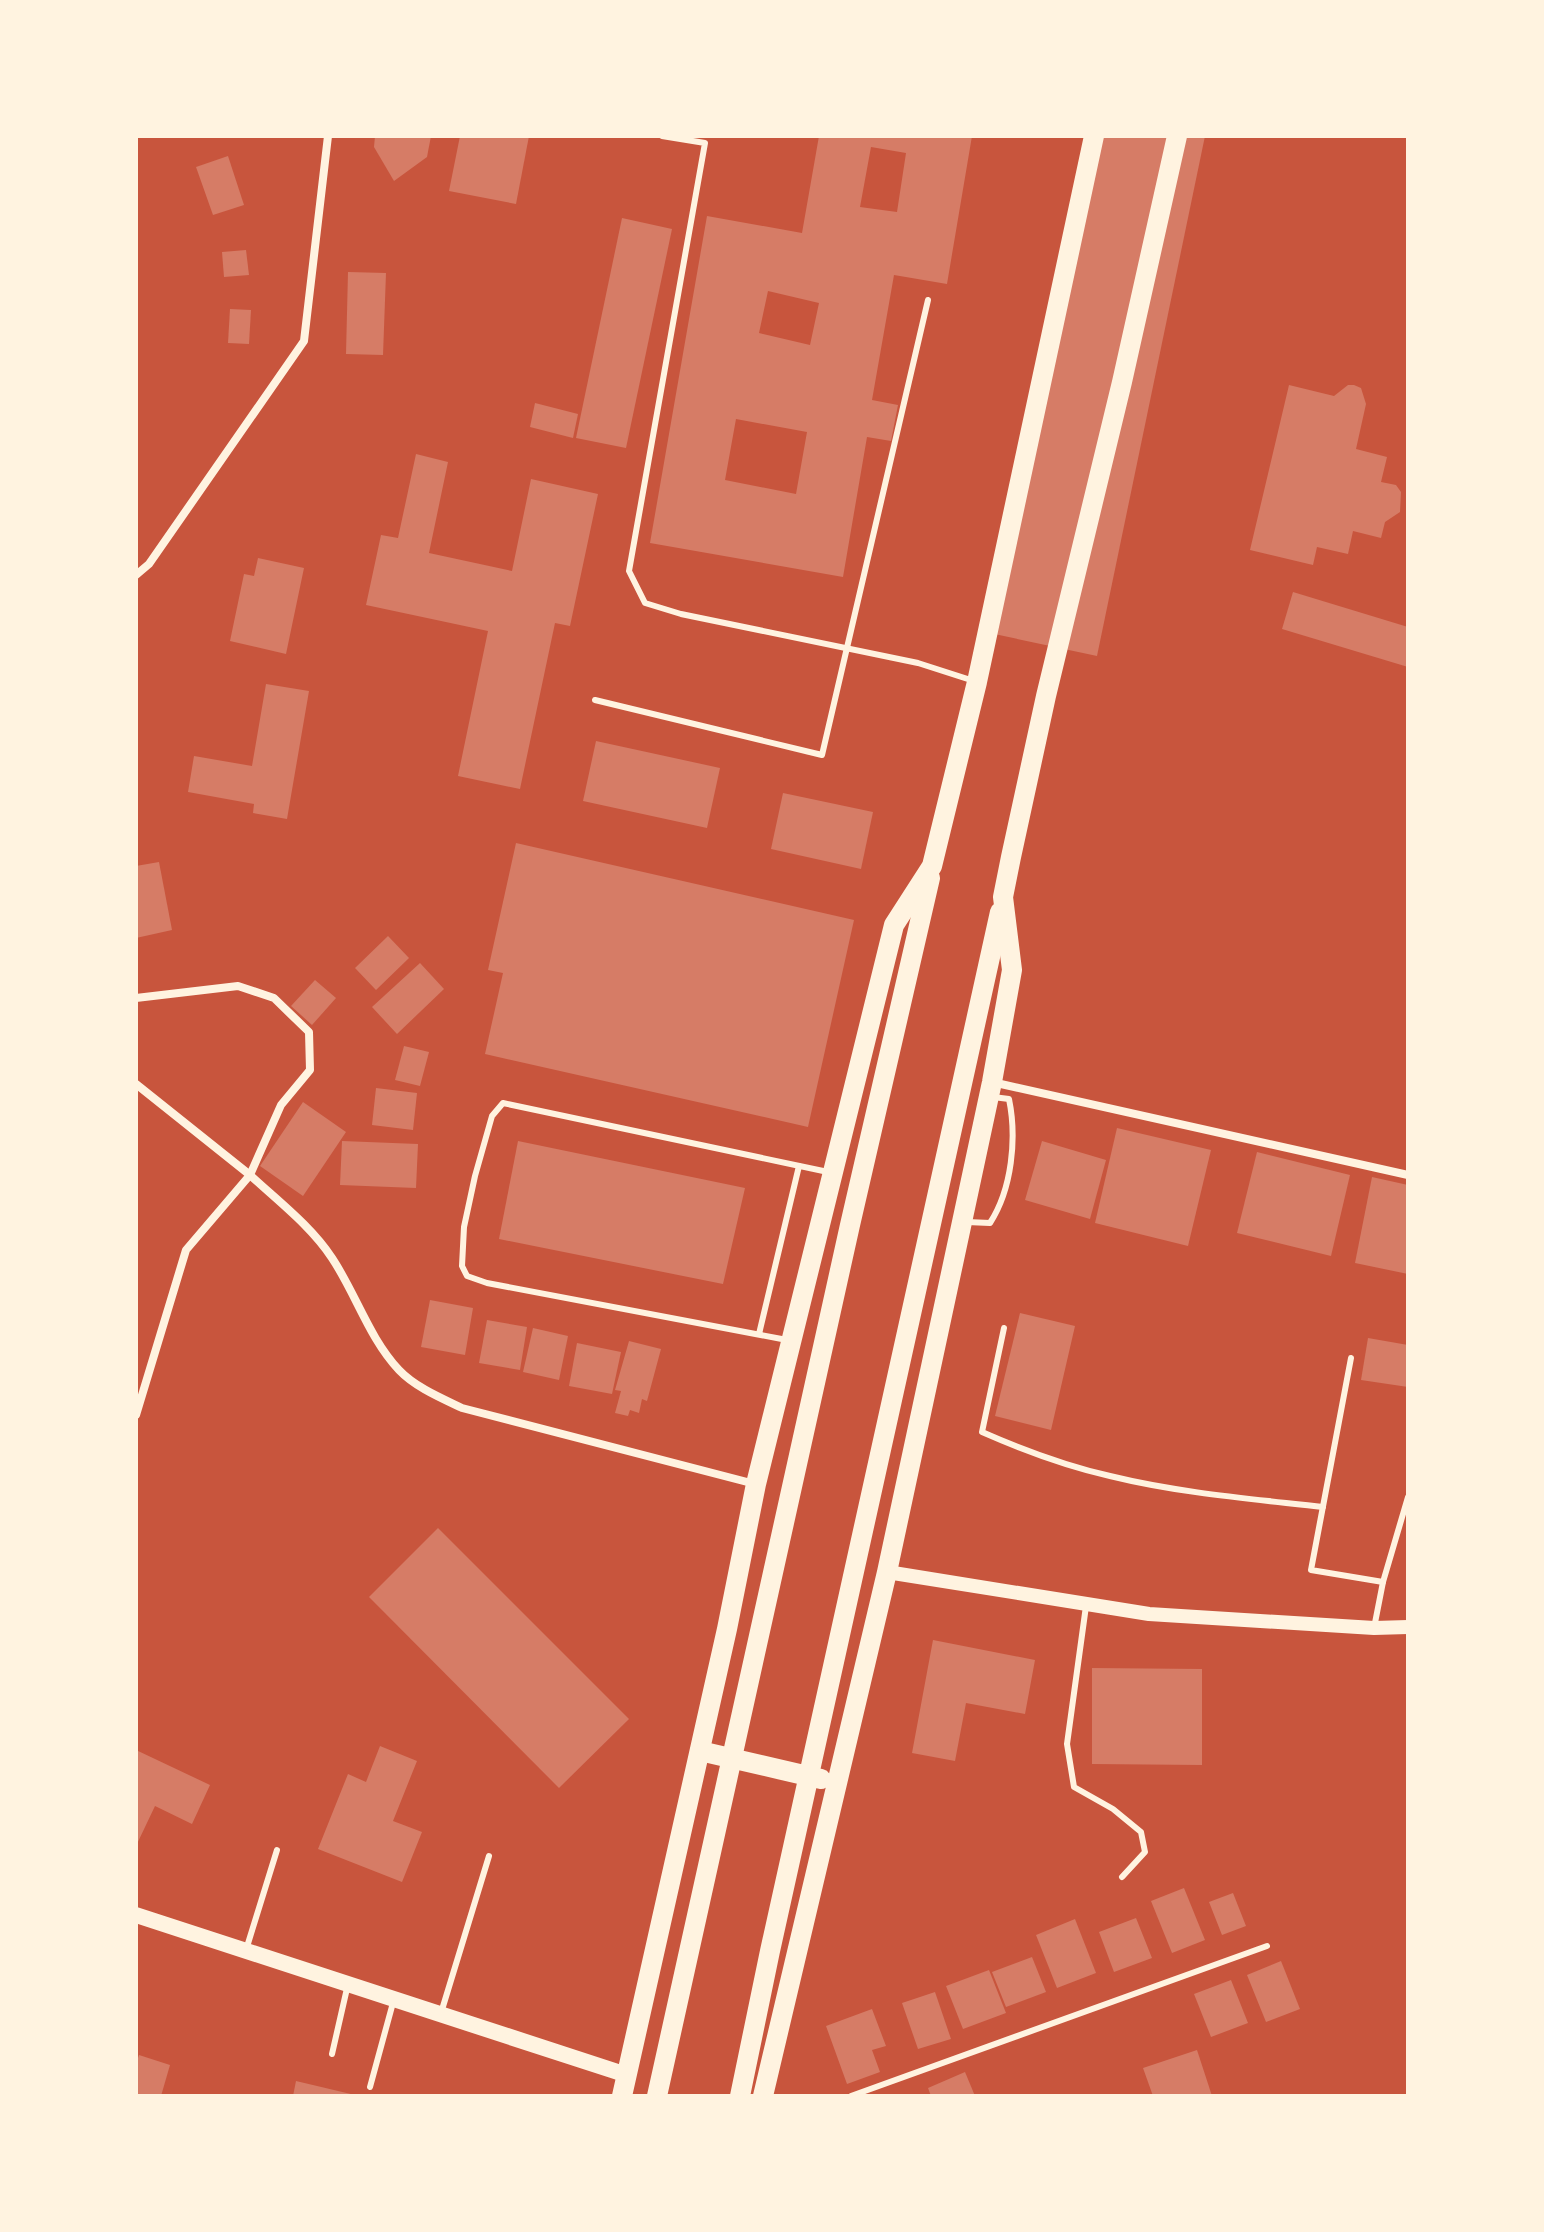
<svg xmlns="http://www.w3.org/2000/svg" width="1544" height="2232" font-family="'DM Sans',sans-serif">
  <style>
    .building { fill: #d67c66; fill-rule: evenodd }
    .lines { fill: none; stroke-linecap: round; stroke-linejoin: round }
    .service { stroke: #fff3e0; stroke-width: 6 }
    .minor { stroke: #fff3e0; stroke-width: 8 }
    .tertiary { stroke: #fff3e0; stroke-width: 14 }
    .secondary { stroke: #fff3e0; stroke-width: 16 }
    .primary { stroke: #fff3e0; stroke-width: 20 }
  </style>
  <rect width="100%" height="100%" fill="#c8553d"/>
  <g class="building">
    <path d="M375 136H431L427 157 394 181 374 147Z"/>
    <path d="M460 136H529L516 204 449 191Z"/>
    <path d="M819 136H972L947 284 894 275 872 400 898 405 891 441 867 437 843 577 650 543 707 216 802 233ZM871 147 906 153 897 212 860 207ZM768 291 819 303 810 345 759 333ZM736 419 807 432 796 494 725 480Z"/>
    <path d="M1089 136H1205L1097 656 985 632Z"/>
    <path d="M228 156 244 205 213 215 196 167Z"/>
    <path d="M622 218 672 229 626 448 576 438Z"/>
    <path d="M246 250 249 275 224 277 222 252Z"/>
    <path d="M348 272 386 273 383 355 346 354Z"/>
    <path d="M230 309 251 310 249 344 228 343Z"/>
    <path d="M1289 385 1334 396 1348 385H1354L1361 388 1366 404 1356 449 1387 457 1381 482 1396 485 1401 492 1400 512 1385 522 1381 538 1353 531 1348 554 1317 547 1313 565 1250 550Z"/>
    <path d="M535 403 578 414 573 438 530 427Z"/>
    <path d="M416 454 448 462 429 553 512 571 531 479 598 494 570 626 555 623 520 789 458 776 488 631 366 605 381 535 398 538Z"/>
    <path d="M258 558 304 568 286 654 230 641 244 574 254 576Z"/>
    <path d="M1293 592 1408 627V667L1282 629Z"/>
    <path d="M266 684 309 691 287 819 253 813 254 804 188 792 194 756 252 766Z"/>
    <path d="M596 741 720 768 707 828 583 801Z"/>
    <path d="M783 793 873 812 861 869 771 849Z"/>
    <path d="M516 843 854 920 808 1127 485 1054 503 973 488 970Z"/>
    <path d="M159 862 172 930 136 938V866Z"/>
    <path d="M388 936 409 958 376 990 355 968Z"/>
    <path d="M420 963 444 989 397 1034 372 1007Z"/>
    <path d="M315 980 336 998 312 1025 291 1006Z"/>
    <path d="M404 1046 429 1052 420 1086 395 1080Z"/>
    <path d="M376 1088 417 1093 413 1130 372 1125Z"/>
    <path d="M303 1102 346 1132 303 1196 260 1166Z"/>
    <path d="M1117 1128 1211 1150 1188 1246 1095 1223Z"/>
    <path d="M342 1141 418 1144 416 1188 340 1185Z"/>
    <path d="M518 1141 745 1188 723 1284 499 1239Z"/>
    <path d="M1042 1141 1106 1160 1090 1219 1025 1200Z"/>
    <path d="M1257 1152 1350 1175 1331 1256 1237 1233Z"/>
    <path d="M1372 1177 1408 1185V1274L1355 1263Z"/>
    <path d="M430 1300 473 1308 465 1355 421 1347Z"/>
    <path d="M1020 1313 1075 1326 1051 1430 995 1416Z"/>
    <path d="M487 1320 527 1327 520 1370 479 1363Z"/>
    <path d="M533 1328 568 1336 559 1380 523 1372Z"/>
    <path d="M1368 1338 1408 1345V1387L1361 1380Z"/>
    <path d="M629 1341 661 1349 647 1401 642 1399 639 1413 630 1410 628 1416 615 1413 621 1391 615 1390Z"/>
    <path d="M577 1343 621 1352 612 1394 569 1386Z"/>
    <path d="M438 1528 629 1719 559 1788 369 1597Z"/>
    <path d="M933 1640 1035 1660 1025 1714 966 1703 955 1761 912 1753Z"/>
    <path d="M1092 1668 1202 1669V1765L1092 1764Z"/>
    <path d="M380 1746 417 1761 393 1821 422 1832 402 1882 318 1849 348 1774 366 1782Z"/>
    <path d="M136 1750 210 1785 192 1824 155 1806 136 1846Z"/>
    <path d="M1184 1888 1205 1940 1172 1953 1151 1901Z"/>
    <path d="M1233 1893 1246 1926 1222 1935 1209 1902Z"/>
    <path d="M1136 1918 1152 1958 1114 1972 1099 1932Z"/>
    <path d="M1075 1919 1096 1973 1057 1988 1036 1935Z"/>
    <path d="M1032 1957 1046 1992 1006 2007 992 1972Z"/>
    <path d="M1281 1961 1300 2009 1266 2022 1247 1975Z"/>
    <path d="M989 1970 1006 2013 963 2029 946 1986Z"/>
    <path d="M1231 1980 1248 2023 1211 2037 1194 1994Z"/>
    <path d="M935 1992 951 2039 918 2049 902 2003Z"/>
    <path d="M872 2009 886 2046 872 2050 880 2072 847 2084 826 2026Z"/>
    <path d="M1197 2050 1212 2096H1153L1143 2068Z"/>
    <path d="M139 2055 170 2065 161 2096H136V2064Z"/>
    <path d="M965 2072 975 2096H931L928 2088Z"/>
    <path d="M296 2081 355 2095 354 2096H293Z"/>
  </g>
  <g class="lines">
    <g class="service">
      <path d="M662 136 705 143 629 571 645 603 681 614 918 663 974 681"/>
      <path d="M595 700 822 755 928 300"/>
      <path d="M967 1222 990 1223C1012 1189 1017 1138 1009 1099L993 1097"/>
      <path d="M1004 1328 982 1432C1023 1450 1066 1466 1110 1476 1179 1493 1253 1499 1323 1507"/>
      <path d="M759 1334 799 1166"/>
      <path d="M787 1340 487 1283 467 1276 462 1266 464 1227 475 1176 492 1116 503 1103 828 1172"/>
      <path d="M1351 1358 1311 1570 1383 1582"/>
      <path d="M1086 1606 1067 1744 1074 1787 1113 1809 1141 1832 1145 1852 1122 1877"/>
      <path d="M1374 1628 1383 1582 1408 1497"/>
      <path d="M246 1950 277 1850"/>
      <path d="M441 2013 489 1856"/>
      <path d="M332 2054 348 1984"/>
      <path d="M370 2087 394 1999"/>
      <path d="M851 2096 1267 1946"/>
    </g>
    <g class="minor">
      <path d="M136 575 149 564 304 341 328 136"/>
      <path d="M136 998 238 986 274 998 309 1032 310 1070 281 1105 250 1175C278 1201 311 1226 332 1258 356 1294 369 1338 399 1370 415 1387 441 1398 462 1408L755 1484"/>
      <path d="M992 1082 1408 1175"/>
      <path d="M136 1084 250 1175 186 1250 136 1415"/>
    </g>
    <path class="tertiary" d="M887 1572 1149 1614 1374 1628 1408 1627"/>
    <path class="secondary" d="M136 1915 627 2075"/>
    <g class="primary">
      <path d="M700 1751 821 1779"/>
      <path d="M622 2096 727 1629 756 1484 894 925 932 866 977 682 1094 136"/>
      <path d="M657 2096 850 1225 930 878"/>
      <path d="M740 2096 770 1951 1000 912"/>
      <path d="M763 2096 887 1572 992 1082 1012 970 1003 897 1011 857 1046 696 1122 382 1177 136"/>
    </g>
  </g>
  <rect width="1544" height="2232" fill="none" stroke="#fff3e0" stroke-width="276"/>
</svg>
